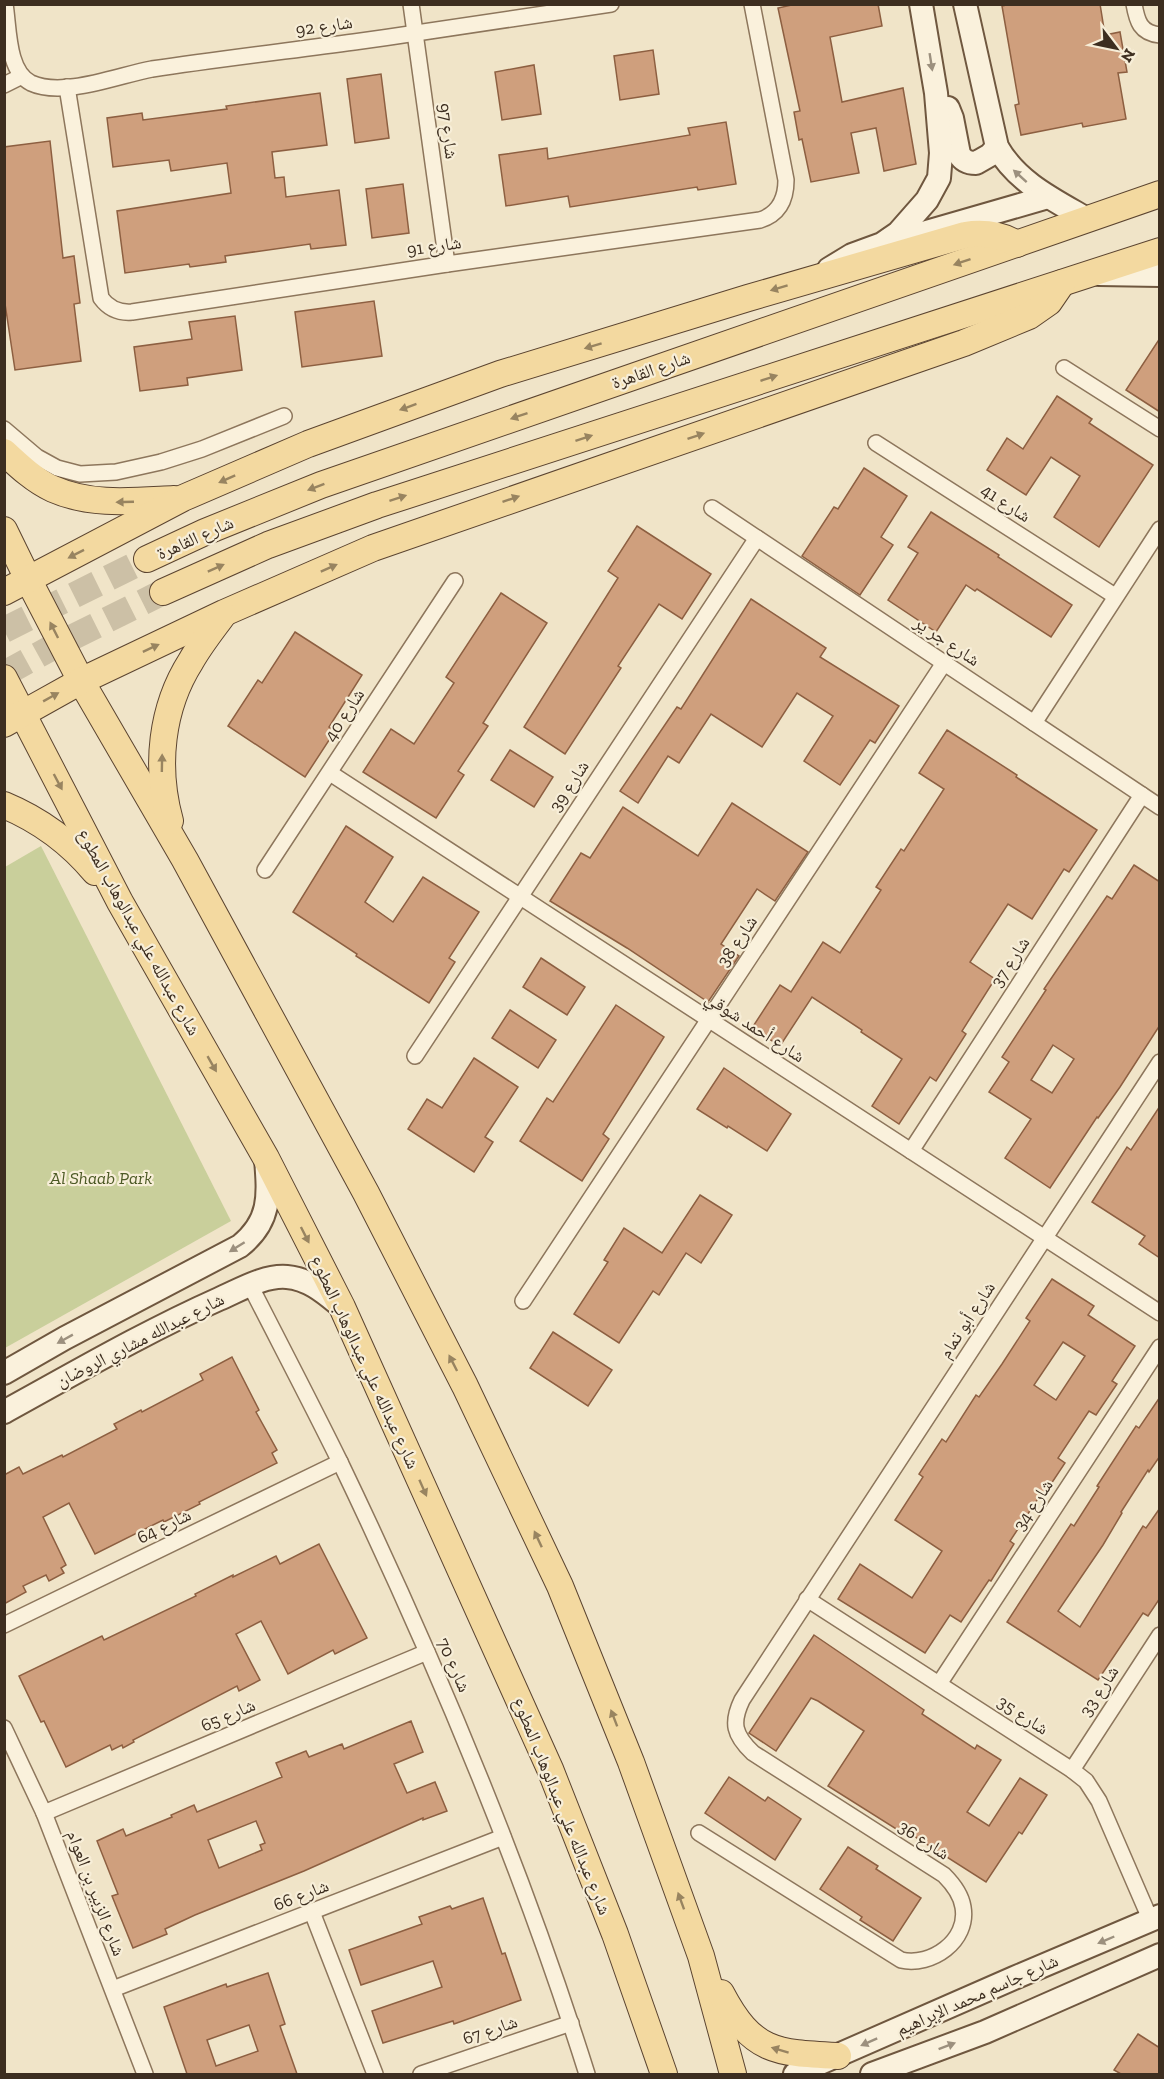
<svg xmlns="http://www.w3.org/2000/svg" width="1164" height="2079" font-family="'Zilla Slab','Noto Naskh Arabic',serif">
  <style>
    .green { fill: #c9cf9b }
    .building { fill: #cf9f7d; stroke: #8d5f41; stroke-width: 1.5; fill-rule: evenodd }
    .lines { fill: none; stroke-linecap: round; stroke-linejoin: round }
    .primary-tunnel { stroke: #ccc0a6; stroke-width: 26; stroke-dasharray: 26 13; stroke-linecap: butt }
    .street-casing { stroke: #8d765c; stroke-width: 18 }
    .secondary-casing { stroke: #6f573f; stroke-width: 26 }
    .primary-casing { stroke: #5b4430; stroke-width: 28 }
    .street { stroke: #faf1dc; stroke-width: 15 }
    .secondary { stroke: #faf1dc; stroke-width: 22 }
    .primary { stroke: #f3d9a0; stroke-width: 26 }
    .oneway { fill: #9c907e }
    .oneway2 { fill: #988460 }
    .labels { text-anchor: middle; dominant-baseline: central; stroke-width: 4.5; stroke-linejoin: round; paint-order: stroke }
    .street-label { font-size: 18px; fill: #3d2e20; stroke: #f7eed8 }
    .park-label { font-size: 18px; font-style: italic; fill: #4d5a26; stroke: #f7eed8 }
  </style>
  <rect width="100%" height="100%" fill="#f0e4c8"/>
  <path class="green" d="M41 846 231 1221 5 1348V867Z"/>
  <g class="building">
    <path d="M796 4H878L882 26 830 37 842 102 903 88 916 164 884 171 876 128 851 133 859 173 811 182 802 139 799 140 794 112 800 111 778 8Z"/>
    <path d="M1011 4H1100L1105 35 1120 32 1127 72 1118 73 1126 119 1083 127 1082 123 1021 135 1015 105 1019 104 1002 6Z"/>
    <path d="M653 50 659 94 620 100 614 56Z"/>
    <path d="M534 65 541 114 502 120 495 72Z"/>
    <path d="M381 74 389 138 355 143 347 79Z"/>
    <path d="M320 93 327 145 272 152 275 178 284 177 286 197 339 190 346 245 311 249 310 244 225 256 226 262 190 267 189 264 125 273 117 211 231 193 227 163 171 171 169 160 113 167 107 118 142 113 143 120 227 109 226 106Z"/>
    <path d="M726 122 736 184 698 190 697 187 570 207 568 196 506 206 499 155 547 148 548 159 690 135 688 128Z"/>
    <path d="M50 141 63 258 74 256 80 303 74 304 81 361 15 370 4 297V147Z"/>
    <path d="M403 184 409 233 372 238 366 189Z"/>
    <path d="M374 301 382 356 302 367 295 312Z"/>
    <path d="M235 316 242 370 187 378 188 385 140 391 134 347 192 339 189 322Z"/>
    <path d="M1160 338V412L1126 390Z"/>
    <path d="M1057 396 1092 419 1089 423 1153 465 1099 547 1054 517 1080 476 1051 457 1026 495 987 470 1007 438 1023 449Z"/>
    <path d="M864 468 907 496 881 537 893 545 860 595 802 556 834 507 838 509Z"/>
    <path d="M931 512 999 555 998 557 1072 605 1051 637 977 589 975 591 966 585 936 632 888 600 918 553 908 547Z"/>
    <path d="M637 526 711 574 682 619 659 604 618 666 621 668 565 754 524 727 618 578 608 571Z"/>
    <path d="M501 593 547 623 483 723 488 726 458 771 464 775 436 818 363 772 391 729 414 744 454 683 446 677Z"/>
    <path d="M751 599 826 648 820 657 899 706 875 743 870 740 840 785 804 761 833 716 797 693 762 747 711 714 679 763 668 756 638 803 620 791 677 707 681 709Z"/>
    <path d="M295 632 362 675 329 727 335 731 305 777 228 726 258 680 262 683Z"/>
    <path d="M947 730 1017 775 1016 777 1097 830 1069 872 1064 869 1032 919 1008 904 970 962 995 979 962 1031 966 1034 936 1081 930 1077 899 1124 872 1106 902 1059 861 1032 862 1030 812 997 780 1046 752 1028 780 985 791 992 823 942 840 953 881 890 876 887 901 849 904 851 944 789 919 773Z"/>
    <path d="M510 750 553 777 534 807 491 780Z"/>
    <path d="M732 803 808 852 775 901 757 889 721 944 739 956 708 1002 627 948 550 901 581 853 590 858 623 807 698 856Z"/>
    <path d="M346 826 393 857 365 902 393 922 423 877 479 912 449 958 455 962 429 1003 356 956 357 954 293 912Z"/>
    <path d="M1134 865 1160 882V1025L1120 1087 1098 1118 1097 1117 1050 1188 1005 1158 1031 1119 989 1092 1009 1062 1002 1057 1046 990 1044 989 1107 896 1112 899ZM1053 1045 1074 1059 1052 1093 1031 1080Z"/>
    <path d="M541 958 585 987 567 1015 523 987Z"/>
    <path d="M616 1005 664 1037 603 1134 609 1139 582 1181 520 1141 547 1098 553 1102Z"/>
    <path d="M510 1010 556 1040 538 1068 492 1038Z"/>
    <path d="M474 1058 518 1087 485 1137 493 1142 474 1172 408 1129 427 1099 442 1108Z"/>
    <path d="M724 1068 791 1114 767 1151 728 1126 727 1128 697 1109Z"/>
    <path d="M1160 1106V1258L1139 1244 1145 1236 1092 1202 1127 1147 1131 1150Z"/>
    <path d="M700 1195 732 1215 701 1263 686 1253 659 1295 653 1291 619 1343 574 1314 608 1262 604 1260 624 1228 662 1253Z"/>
    <path d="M1052 1279 1094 1306 1088 1315 1135 1346 1112 1381 1117 1384 1096 1415 1089 1411 1058 1458 1065 1463 1043 1496 1041 1494 1010 1541 1014 1544 991 1581 989 1580 961 1622 950 1615 925 1653 838 1599 860 1564 912 1598 942 1551 895 1520 923 1477 919 1474 942 1439 946 1442 976 1395 979 1397 1002 1364 1030 1321 1026 1318ZM1063 1342 1085 1356 1056 1400 1034 1385Z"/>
    <path d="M553 1332 612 1370 588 1406 530 1368Z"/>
    <path d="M232 1357 259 1410 256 1412 277 1450 272 1453 277 1463 199 1502 200 1504 164 1522 163 1520 95 1554 69 1503 43 1517 66 1565 61 1568 64 1573 49 1581 46 1575 23 1586 26 1592 4 1604V1475L19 1467 23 1474 62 1455 63 1457 117 1429 114 1424 141 1410 142 1412 203 1380 200 1374Z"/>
    <path d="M1160 1397V1456L1149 1472 1148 1470 1121 1512 1122 1513 1103 1545 1058 1611 1080 1627 1143 1526 1146 1528 1160 1508V1598L1148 1616 1143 1613 1098 1680 1007 1622 1071 1524 1074 1526 1099 1487 1097 1486 1136 1426 1139 1428Z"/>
    <path d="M319 1544 367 1638 335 1654 333 1650 288 1674 261 1621 236 1634 260 1680 239 1691 237 1686 133 1740 134 1742 123 1748 122 1745 112 1750 110 1745 66 1767 44 1721 41 1722 19 1676 102 1636 104 1640 196 1596 195 1594 233 1575V1577L276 1556 280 1564Z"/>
    <path d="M814 1635 924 1710 922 1714 975 1749 977 1745 1001 1760 967 1812 989 1826 1020 1778 1047 1795 1022 1834 1019 1832 986 1882 903 1829 901 1832 828 1786 864 1731 818 1701 811 1698 776 1751 749 1733Z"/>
    <path d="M411 1721 423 1752 394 1764 407 1793 435 1782 447 1811 423 1820V1818L304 1871 195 1915 165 1929 167 1934 133 1948 112 1896 118 1894 97 1841 123 1829 126 1836 172 1817 171 1815 194 1805 197 1812 282 1777 276 1763 306 1751 309 1757 342 1744 344 1749ZM256 1821 265 1843 260 1845 262 1850 219 1868 208 1840Z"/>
    <path d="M729 1777 765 1801 768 1797 801 1819 775 1860 705 1813Z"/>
    <path d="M848 1847 878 1866 876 1869 921 1898 893 1941 860 1920 862 1917 820 1889Z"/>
    <path d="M483 1898 502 1954 505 1953 521 2000 454 2024 453 2021 383 2043 372 2011 442 1987 433 1961 361 1985 349 1950 422 1924 419 1917 450 1906 452 1909Z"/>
    <path d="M268 1973 285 2024 280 2026 297 2074H187L164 2007 226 1984 227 1987ZM249 2025 258 2051 216 2066 207 2040Z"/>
    <path d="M1138 2034 1160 2048V2074H1121L1114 2070Z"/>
  </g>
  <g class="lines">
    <g class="primary-tunnel">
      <path d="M4 630 147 559"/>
      <path d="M4 674 53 647 163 592"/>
    </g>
    <defs>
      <g id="street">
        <path d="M5 4C9 28 7 71 31 83 63 98 119 75 152 69 219 59 287 51 354 42 440 30 526 17 611 4"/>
        <path d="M411 4 447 264"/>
        <path d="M1134 4C1137 21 1140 33 1160 35"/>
        <path d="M4 85 22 76"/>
        <path d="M67 87 101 298C109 309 119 313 132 312L447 264 760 220C779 214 786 199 786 180L752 4"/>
        <path d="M1064 368 1160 429"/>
        <path d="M4 429 37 457 57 468 80 474 116 472 161 462 202 449 284 416"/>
        <path d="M876 443 1115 596"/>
        <path d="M712 508 1160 807"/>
        <path d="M1034 723 1160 529"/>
        <path d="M330 773 1160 1313"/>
        <path d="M265 870 455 581"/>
        <path d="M415 1056 757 538"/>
        <path d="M911 1151 1142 795"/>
        <path d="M250 1285C280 1344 311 1403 340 1462 435 1660 521 1865 587 2074"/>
        <path d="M523 1301 944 663"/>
        <path d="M807 1599 1072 1770 1086 1781 1099 1801 1151 1921"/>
        <path d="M4 1625 340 1462"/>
        <path d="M939 1684 1160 1347"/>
        <path d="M4 1728 44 1813 145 2074"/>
        <path d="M1072 1770 1160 1635"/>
        <path d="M44 1813 427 1652"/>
        <path d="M699 1833 901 1960C931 1967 969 1941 963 1907 961 1894 953 1884 944 1875L753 1753C734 1735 731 1723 742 1700L1160 1062"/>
        <path d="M312 1912 375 2074"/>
        <path d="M113 1989 503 1837"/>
        <path d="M421 2074 571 2023"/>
      </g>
      <g id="secondary">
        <path d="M965 4 997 147C1017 182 1052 199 1087 219"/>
        <path d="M948 108 952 118 959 154C963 161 968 163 976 163L990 155 997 147"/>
        <path d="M890 239 923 233 1048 197"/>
        <path d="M829 269 852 255 882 244 898 233 927 200 939 178 941 153 936 93 921 4"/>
        <path d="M1099 274 1160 275"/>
        <path d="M4 1373 65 1338 240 1246C271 1221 269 1196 266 1159"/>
        <path d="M4 1412C75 1373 145 1332 219 1299 240 1290 264 1275 287 1277 310 1279 326 1294 342 1307"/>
        <path d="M795 2074 1014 1978 1160 1916"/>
        <path d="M872 2074 985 2032 1160 1955"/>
      </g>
      <g id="primary">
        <path d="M4 452C19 466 35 481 53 489 91 506 134 501 174 499"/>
        <path d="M4 530 28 579 81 681 185 860 366 1193 465 1386 560 1586 631 1762 701 1956 733 2074"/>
        <path d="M147 559 205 532 321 485 1160 194"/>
        <path d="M4 592 183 498 308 444 500 374 748 298 965 235C984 232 1000 234 1017 244"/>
        <path d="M163 592 268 545 377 505 1160 251"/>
        <path d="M4 678 120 902 266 1158 342 1307 550 1769 615 1934 664 2074"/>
        <path d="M4 724 81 681 224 613 373 548 964 343 1029 316 1049 302 1062 283"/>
        <path d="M4 805C40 820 70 842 95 872"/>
        <path d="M170 821C155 767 161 708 191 661 200 645 212 630 223 615"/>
        <path d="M721 1993C752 2052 775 2053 838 2056"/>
      </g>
    </defs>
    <use href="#street" class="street-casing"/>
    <use href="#secondary" class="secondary-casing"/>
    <use href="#primary" class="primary-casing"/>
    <use href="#street" class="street"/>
    <use href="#secondary" class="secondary"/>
    <use href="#primary" class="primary"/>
  </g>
  <defs><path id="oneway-solid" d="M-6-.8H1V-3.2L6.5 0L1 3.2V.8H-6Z" transform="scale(1.5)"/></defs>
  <g class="oneway">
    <use href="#oneway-solid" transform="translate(931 62) rotate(81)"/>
    <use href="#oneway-solid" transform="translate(1020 176) rotate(-138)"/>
    <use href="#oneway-solid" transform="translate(237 1247) rotate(148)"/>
    <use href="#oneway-solid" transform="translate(65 1339) rotate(151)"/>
    <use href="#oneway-solid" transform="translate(1106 1940) rotate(157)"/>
    <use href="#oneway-solid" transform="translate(869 2042) rotate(156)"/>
    <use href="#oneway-solid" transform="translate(947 2046) rotate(-21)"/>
  </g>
  <g class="oneway2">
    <use href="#oneway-solid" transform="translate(962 262) rotate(161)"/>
    <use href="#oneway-solid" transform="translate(779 288) rotate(163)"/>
    <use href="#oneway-solid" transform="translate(593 346) rotate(163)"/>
    <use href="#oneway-solid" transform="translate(769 378) rotate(-18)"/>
    <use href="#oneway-solid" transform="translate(408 407) rotate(160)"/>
    <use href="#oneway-solid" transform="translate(519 416) rotate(161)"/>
    <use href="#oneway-solid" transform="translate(696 436) rotate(-19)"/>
    <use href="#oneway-solid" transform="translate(584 438) rotate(-18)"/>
    <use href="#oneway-solid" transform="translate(227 479) rotate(156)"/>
    <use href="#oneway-solid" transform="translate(316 487) rotate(159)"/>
    <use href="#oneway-solid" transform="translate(398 498) rotate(-18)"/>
    <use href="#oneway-solid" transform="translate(511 499) rotate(-19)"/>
    <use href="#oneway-solid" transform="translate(125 502) rotate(178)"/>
    <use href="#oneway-solid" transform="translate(76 554) rotate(153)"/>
    <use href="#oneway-solid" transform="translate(216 568) rotate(-24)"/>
    <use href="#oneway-solid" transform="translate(329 568) rotate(-24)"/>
    <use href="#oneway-solid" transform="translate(54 630) rotate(-117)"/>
    <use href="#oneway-solid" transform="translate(151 648) rotate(-25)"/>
    <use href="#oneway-solid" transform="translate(51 697) rotate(-29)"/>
    <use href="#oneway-solid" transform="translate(162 763) rotate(-89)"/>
    <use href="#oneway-solid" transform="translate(58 782) rotate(62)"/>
    <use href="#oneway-solid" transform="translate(212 1064) rotate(60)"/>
    <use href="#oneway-solid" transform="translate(305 1235) rotate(63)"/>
    <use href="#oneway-solid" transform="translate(453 1363) rotate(-117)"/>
    <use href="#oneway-solid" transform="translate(423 1488) rotate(66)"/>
    <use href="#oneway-solid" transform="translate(538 1539) rotate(-115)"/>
    <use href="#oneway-solid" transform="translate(614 1718) rotate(-111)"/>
    <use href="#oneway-solid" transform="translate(681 1901) rotate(-110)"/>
    <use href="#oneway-solid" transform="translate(780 2050) rotate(-163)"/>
  </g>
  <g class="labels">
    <g class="street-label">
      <text transform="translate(324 26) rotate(-8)">شارع 92</text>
      <text transform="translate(448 131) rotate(82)">شارع 97</text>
      <text transform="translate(434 246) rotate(-8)">شارع 91</text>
      <text transform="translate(651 370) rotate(-19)">شارع القاهرة</text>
      <text transform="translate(1006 503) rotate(33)">شارع 41</text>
      <text transform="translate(195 538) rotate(-24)">شارع القاهرة</text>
      <text transform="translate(947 641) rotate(34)">شارع جر ير</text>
      <text transform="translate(344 715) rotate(-57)">شارع 40</text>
      <text transform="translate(569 786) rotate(-57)">شارع 39</text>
      <text transform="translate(139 932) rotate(61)">شارع عبدالله علي عبدالوهاب المطوع</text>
      <text transform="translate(737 941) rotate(-56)">شارع 38</text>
      <text transform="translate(1010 962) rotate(-57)">شارع 37</text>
      <text transform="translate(755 1027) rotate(33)">شارع أحمد شوقي</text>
      <text transform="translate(967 1320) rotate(-57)">شارع أبو تمام</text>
      <text transform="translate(140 1340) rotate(-27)">شارع عبدالله مشاري الروضان</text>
      <text transform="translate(365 1362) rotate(65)">شارع عبدالله علي عبدالوهاب المطوع</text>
      <text transform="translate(1033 1505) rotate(-57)">شارع 34</text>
      <text transform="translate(164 1526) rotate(-26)">شارع 64</text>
      <text transform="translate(454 1665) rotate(66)">شارع 70</text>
      <text transform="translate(1099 1691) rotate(-57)">شارع 33</text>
      <text transform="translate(228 1715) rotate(-23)">شارع 65</text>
      <text transform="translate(1023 1715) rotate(33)">شارع 35</text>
      <text transform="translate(562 1806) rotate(68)">شارع عبدالله علي عبدالوهاب المطوع</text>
      <text transform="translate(924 1840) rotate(33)">شارع 36</text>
      <text transform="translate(96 1893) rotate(69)">شارع الزبير بن العوام</text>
      <text transform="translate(301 1895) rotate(-21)">شارع 66</text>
      <text transform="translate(977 1995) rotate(-24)">شارع جاسم محمد الإبراهيم</text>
      <text transform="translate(490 2030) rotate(-19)">شارع 67</text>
    </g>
    <g class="park-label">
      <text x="101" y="1178">Al Shaab Park</text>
    </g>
  </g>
  <rect width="1164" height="2079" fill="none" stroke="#3d2e20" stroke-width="12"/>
  <g transform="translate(1116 48) rotate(122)" stroke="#f7eed8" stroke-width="4.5" paint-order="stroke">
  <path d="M0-4.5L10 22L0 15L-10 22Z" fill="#3d2e20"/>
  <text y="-9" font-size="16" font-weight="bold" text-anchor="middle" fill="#3d2e20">N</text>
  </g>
</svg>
